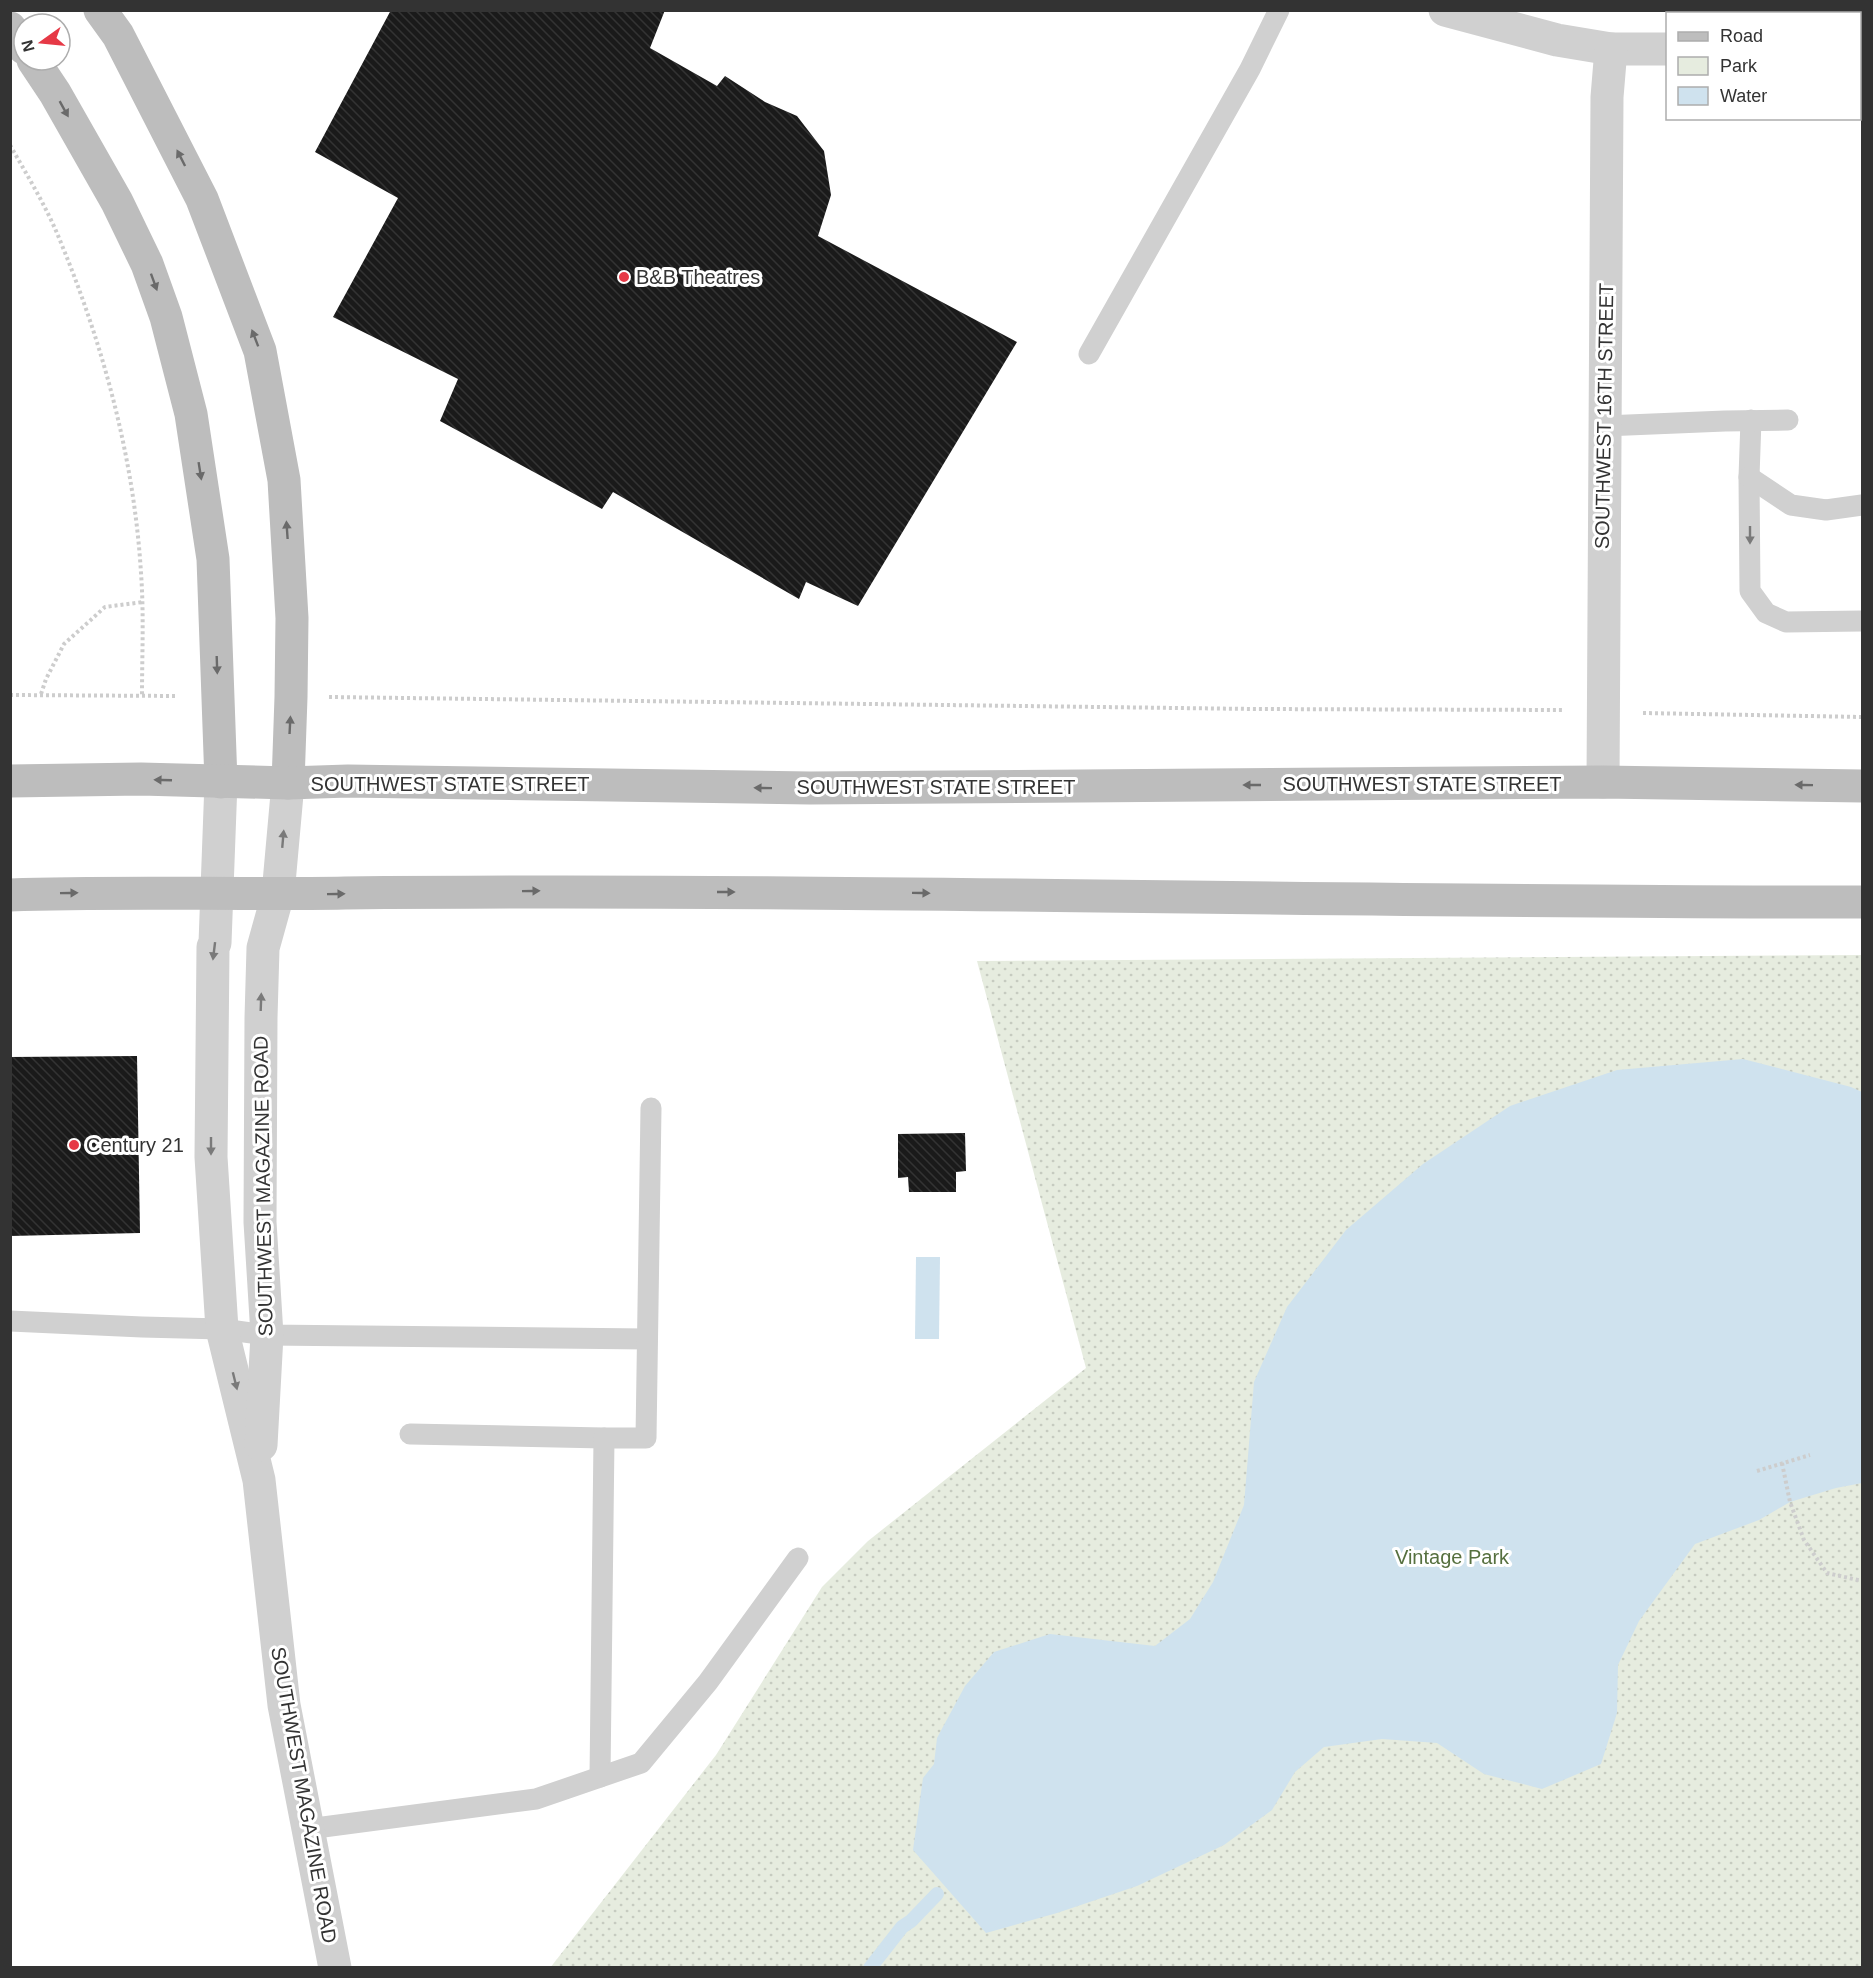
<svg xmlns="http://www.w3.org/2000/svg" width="1873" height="1978" font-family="Arial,sans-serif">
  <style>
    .green { fill: url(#green-dots) }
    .water { fill: #cfe2ee }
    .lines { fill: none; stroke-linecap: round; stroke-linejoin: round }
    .stream { stroke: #cfe2ee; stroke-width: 14 }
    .building { fill: url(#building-back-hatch) }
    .path { stroke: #cdcdcd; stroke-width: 4; stroke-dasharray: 3 3; stroke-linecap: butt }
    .service { stroke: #d0d0d0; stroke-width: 21 }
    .minor { stroke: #d0d0d0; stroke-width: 33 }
    .tertiary { stroke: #d0d0d0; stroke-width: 33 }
    .secondary { stroke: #bdbdbd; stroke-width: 33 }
    .oneway { fill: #6a6a6a }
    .oneway2 { fill: #7a7a7a }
    .poi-dot { fill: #e63946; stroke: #fff; stroke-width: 2 }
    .labels { text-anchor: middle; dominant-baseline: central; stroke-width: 6; stroke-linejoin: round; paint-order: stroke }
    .poi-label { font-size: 20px; fill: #333; stroke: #fff; text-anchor: start }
    .street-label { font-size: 20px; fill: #333; stroke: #fff }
    .park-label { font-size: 20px; fill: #56703f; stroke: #fff }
  </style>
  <defs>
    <pattern id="green-dots" width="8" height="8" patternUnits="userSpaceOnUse" patternTransform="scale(1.5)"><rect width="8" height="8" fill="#e6ecdf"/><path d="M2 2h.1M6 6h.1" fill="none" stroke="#c6cbc0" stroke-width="1.8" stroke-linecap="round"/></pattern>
    <pattern id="building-back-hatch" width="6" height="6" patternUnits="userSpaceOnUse" patternTransform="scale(1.5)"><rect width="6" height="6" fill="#1a1a1a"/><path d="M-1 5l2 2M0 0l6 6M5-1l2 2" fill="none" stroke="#333"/></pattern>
  </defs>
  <rect width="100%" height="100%" fill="#fff"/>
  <path class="green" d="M1862 955V1967L550 1968 716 1755 822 1587 868 1541 1086 1368 977 961Z"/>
  <g class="water">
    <path d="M1743 1059 1851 1087 1862 1092V1483L1836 1488 1790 1502 1759 1520 1695 1544 1639 1621 1618 1665 1617 1713 1601 1764 1542 1789 1484 1774 1437 1743 1382 1739 1324 1747 1295 1772 1272 1810 1224 1845 1137 1886 1057 1913 986 1933 913 1850 923 1778 934 1764 937 1738 965 1686 994 1652 1050 1634 1155 1646 1190 1619 1213 1582 1244 1505 1254 1382 1287 1307 1346 1230 1423 1164 1510 1106 1617 1070Z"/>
    <path d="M916 1257H940L939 1339H915Z"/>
  </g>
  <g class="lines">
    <path class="stream" d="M870 1968 902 1927 911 1921 937 1894"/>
  </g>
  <g class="building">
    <path d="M391 10H665L650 48 717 86 725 76 765 102 797 116 824 151 831 195 818 236 1017 342 858 606 806 582 799 599 613 492 602 509 440 421 458 379 333 317 398 198 315 152Z"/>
    <path d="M137 1056 140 1233 10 1236V1057Z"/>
    <path d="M965 1133 966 1171 956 1172V1192H909L908 1177 898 1178V1134Z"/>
  </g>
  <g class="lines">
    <g class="path">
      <path d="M10 145C27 175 46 206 59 238 103 344 134 458 141 573 144 614 142 655 142 696"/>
      <path d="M41 694 46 679 64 644 105 607 143 602"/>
      <path d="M10 695 178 696"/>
      <path d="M329 697 1254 709 1564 710"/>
      <path d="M1643 713 1862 717"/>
      <path d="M1782 1463 1790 1502 1804 1540 1827 1573 1862 1581"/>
      <path d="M1757 1471 1810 1455"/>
    </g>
    <g class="service">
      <path d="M1089 354 1250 69 1279 10"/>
      <path d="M1751 420 1749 477 1750 591 1766 613 1786 622 1862 621"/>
      <path d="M1604 426 1725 421 1788 420"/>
      <path d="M1749 477 1791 505 1826 510 1862 505"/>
      <path d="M10 1321 142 1327 222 1329 267 1335 647 1339"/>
      <path d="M410 1434 604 1438"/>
      <path d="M600 1777 604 1438H646L651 1108"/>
      <path d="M308 1829 536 1799 641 1763 708 1682 798 1558"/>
    </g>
    <g class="minor">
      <path d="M1445 10 1557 40 1611 49H1668"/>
      <path d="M1860 46H1862"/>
      <path d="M1603 782 1607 97 1611 49"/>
    </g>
    <g class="tertiary">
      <path d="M221 782 215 943 213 947 211 1157 222 1329 259 1480 284 1705 335 1968"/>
      <path d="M261 1445 267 1335 260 1222 261 1018 263 948 278 894 288 783"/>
    </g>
    <g class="secondary">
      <path d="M100 10 118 35 202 199 260 351 284 480 292 618 291 697 288 783"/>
      <path d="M10 28 24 48"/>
      <path d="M33 60 55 93 117 202 147 264 166 317 191 414 213 559 221 782"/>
      <path d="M10 781 141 779 288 783 348 781 810 788 1603 782 1862 786"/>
      <path d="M10 895C122 891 234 895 345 893 851 888 1357 903 1862 902"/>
    </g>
  </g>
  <defs><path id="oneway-solid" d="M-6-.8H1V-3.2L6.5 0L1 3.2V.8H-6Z" transform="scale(1.5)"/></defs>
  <g class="oneway">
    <use href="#oneway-solid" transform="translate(64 109) rotate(61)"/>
    <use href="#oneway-solid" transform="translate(181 158) rotate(-117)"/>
    <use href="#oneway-solid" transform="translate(154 282) rotate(70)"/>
    <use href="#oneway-solid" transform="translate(255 338) rotate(-111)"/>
    <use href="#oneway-solid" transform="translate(200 471) rotate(81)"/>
    <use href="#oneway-solid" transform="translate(287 530) rotate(-94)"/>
    <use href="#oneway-solid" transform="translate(217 665) rotate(88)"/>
    <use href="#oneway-solid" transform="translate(290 725) rotate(-87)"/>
    <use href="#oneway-solid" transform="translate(163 780) rotate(-178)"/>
    <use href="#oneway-solid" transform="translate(1252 785) rotate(180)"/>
    <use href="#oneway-solid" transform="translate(1804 785) rotate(-179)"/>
    <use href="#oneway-solid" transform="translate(763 788) rotate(-179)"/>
    <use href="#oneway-solid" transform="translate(531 891) rotate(-1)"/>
    <use href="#oneway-solid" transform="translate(726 892)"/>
    <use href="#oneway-solid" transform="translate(69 893) rotate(-1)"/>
    <use href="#oneway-solid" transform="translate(921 893) rotate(1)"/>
    <use href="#oneway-solid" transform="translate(336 894) rotate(-1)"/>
  </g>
  <g class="oneway2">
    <use href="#oneway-solid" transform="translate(1750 535) rotate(90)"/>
    <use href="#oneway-solid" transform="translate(283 839) rotate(-85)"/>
    <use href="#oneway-solid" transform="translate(214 951) rotate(97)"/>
    <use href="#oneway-solid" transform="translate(261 1002) rotate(-88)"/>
    <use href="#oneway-solid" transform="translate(211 1146) rotate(90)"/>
    <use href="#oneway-solid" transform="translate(235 1381) rotate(76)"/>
  </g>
  <g class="poi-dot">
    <circle cx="624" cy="277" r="6"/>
    <circle cx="74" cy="1145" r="6"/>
  </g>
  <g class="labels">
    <g class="poi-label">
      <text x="636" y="277">B&amp;B Theatres</text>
      <text x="86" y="1145">Century 21</text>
    </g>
    <g class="street-label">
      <text transform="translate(1604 416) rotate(-89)">SOUTHWEST 16TH STREET</text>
      <text x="450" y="784">SOUTHWEST STATE STREET</text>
      <text x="1422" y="784">SOUTHWEST STATE STREET</text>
      <text x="936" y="787">SOUTHWEST STATE STREET</text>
      <text transform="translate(263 1186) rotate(-91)">SOUTHWEST MAGAZINE ROAD</text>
      <text transform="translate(304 1795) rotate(80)">SOUTHWEST MAGAZINE ROAD</text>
    </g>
    <g class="park-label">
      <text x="1452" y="1557">Vintage Park</text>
    </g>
  </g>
  <rect width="1873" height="1978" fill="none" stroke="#333333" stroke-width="24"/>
  <rect x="1666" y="12" width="195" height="108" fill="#ffffff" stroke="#adadad" stroke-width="1.5"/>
  <rect x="1678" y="32" width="30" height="9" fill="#bdbdbd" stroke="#adadad" stroke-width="1.5"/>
  <text x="1720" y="42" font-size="18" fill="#333333">Road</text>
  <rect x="1678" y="57" width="30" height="18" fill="#e6ecdf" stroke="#adadad" stroke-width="1.5"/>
  <text x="1720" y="72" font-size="18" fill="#333333">Park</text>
  <rect x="1678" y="87" width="30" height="18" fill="#cfe2ee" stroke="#adadad" stroke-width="1.5"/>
  <text x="1720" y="102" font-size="18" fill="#333333">Water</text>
  <g transform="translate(42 42) rotate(255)"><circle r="28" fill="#ffffff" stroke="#adadad" stroke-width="1.5"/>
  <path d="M0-4.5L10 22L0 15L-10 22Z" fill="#e63946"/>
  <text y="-9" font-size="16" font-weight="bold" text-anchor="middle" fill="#333333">N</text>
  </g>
</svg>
